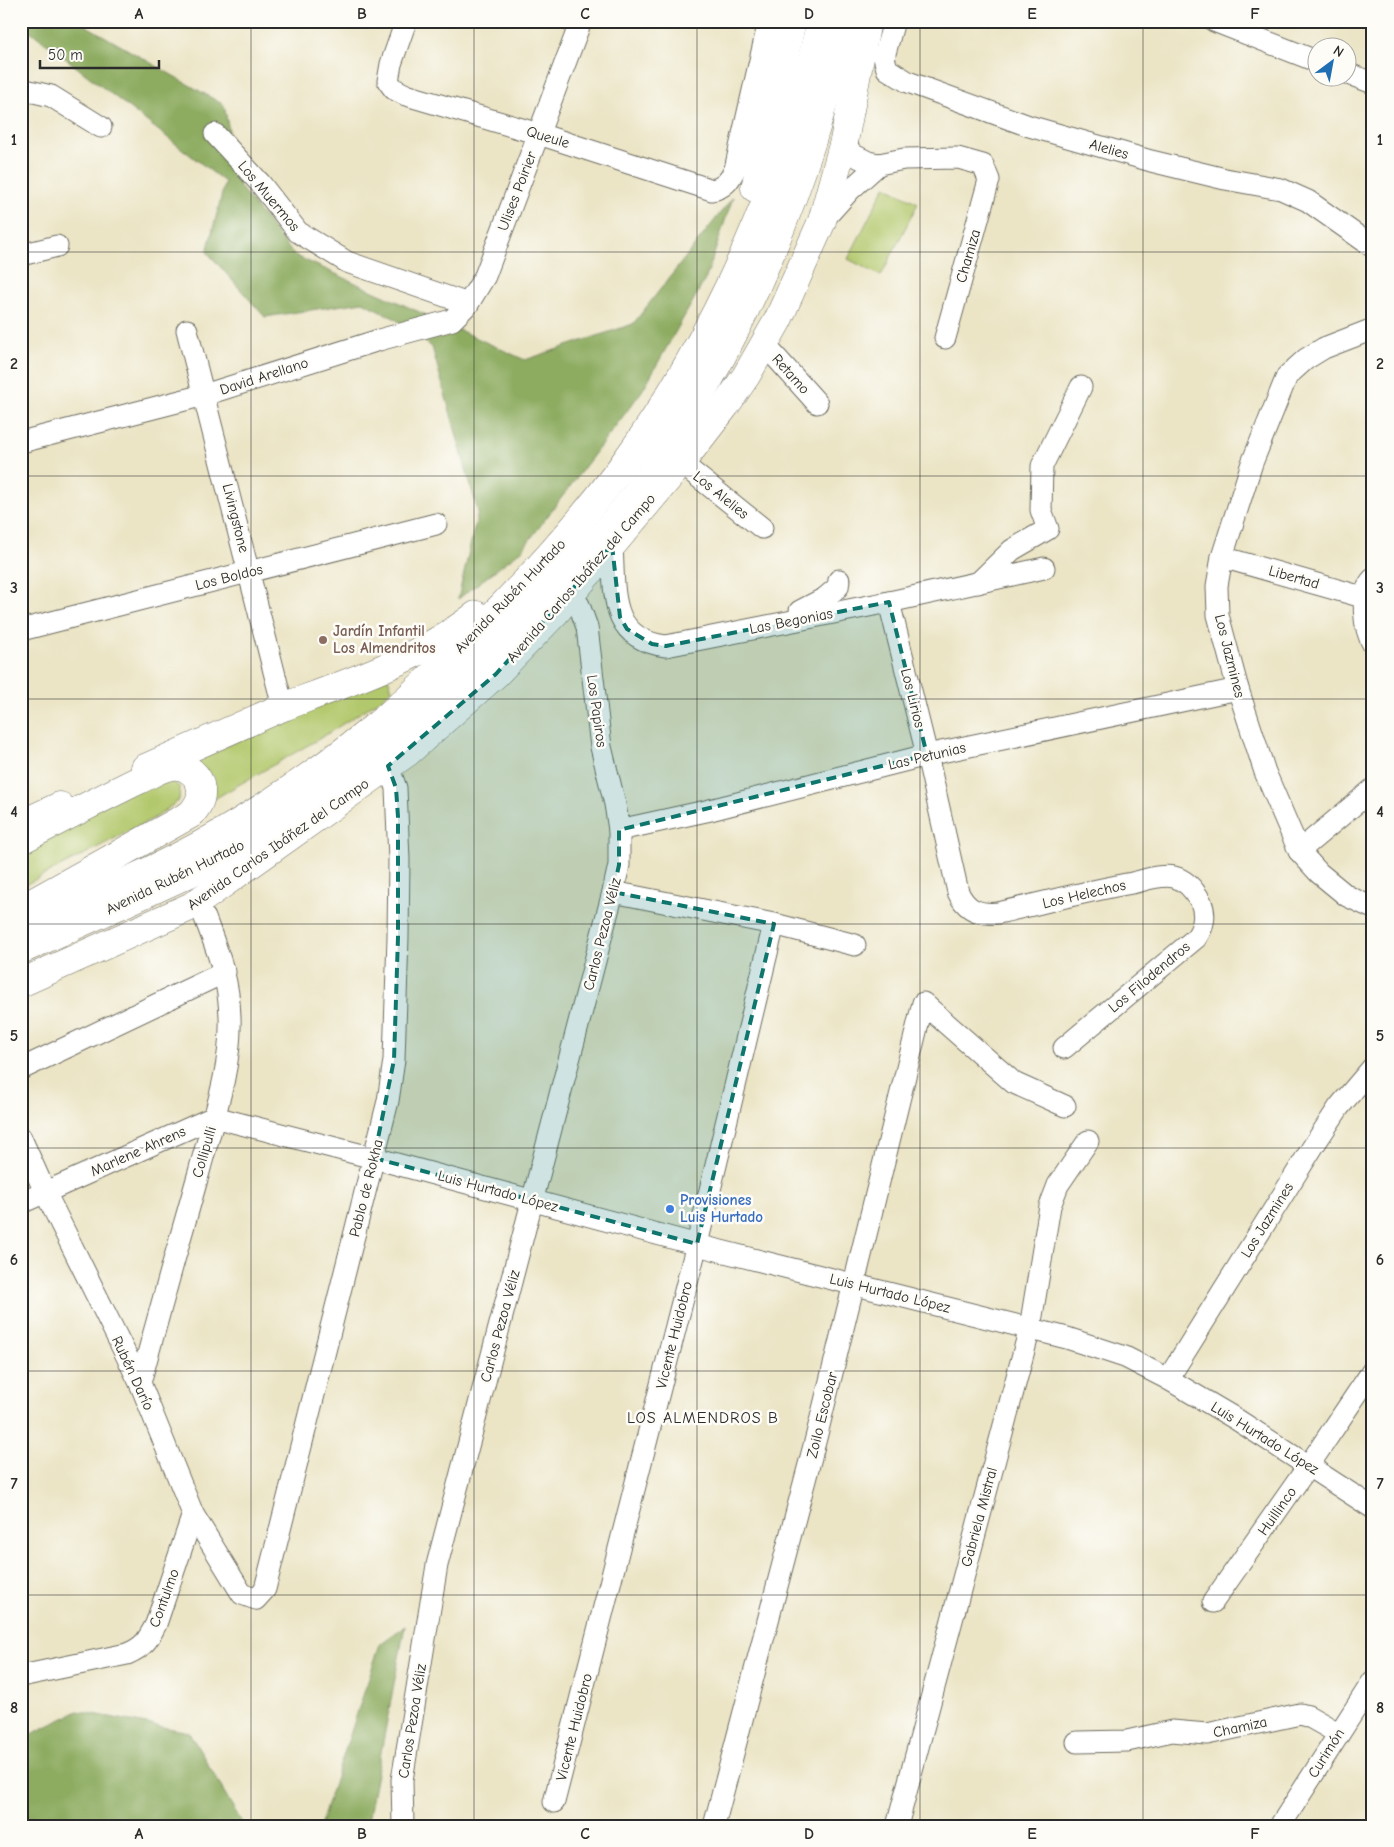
<svg xmlns="http://www.w3.org/2000/svg" width="1394" height="1847" font-family="'Comic Neue',sans-serif">
  <style>
    .green { fill: #b2c86c; stroke: #6e7a4c }
    .forest { fill: #8dac60; stroke: #5c6c46 }
    .lines { fill: none; stroke-linecap: round; stroke-linejoin: round }
    .minor-casing { stroke: #6e6c61; stroke-width: 23 }
    .major-casing { stroke: #6e6c61; stroke-width: 29 }
    .highway-casing { stroke: #6e6c61; stroke-width: 29 }
    .minor { stroke: #fff; stroke-width: 21 }
    .major { stroke: #fff; stroke-width: 28 }
    .highway { stroke: #fff; stroke-width: 28 }
    .marked { fill: #0f766e; fill-opacity: 0.2; stroke: #0f766e; stroke-width: 4; stroke-dasharray: 10 6; stroke-linejoin: round }
    .grid { fill: none; stroke: #2b2b2b; stroke-width: 1; stroke-opacity: 0.55 }
    .education-dot { fill: #8d6e63; stroke: #fdfcf7; stroke-width: 2 }
    .shop-dot { fill: #3f7fe0; stroke: #fdfcf7; stroke-width: 2 }
    .labels { text-anchor: middle; dominant-baseline: central; stroke-width: 5; stroke-linejoin: round; paint-order: stroke }
    .street-label { font-size: 15px; fill: #2b2b2b; stroke: #fdfcf7 }
    .education-label { font-size: 15px; font-weight: bold; fill: #785e54; stroke: #fdfcf7; text-anchor: start }
    .shop-label { font-size: 15px; font-weight: bold; fill: #366cbe; stroke: #fdfcf7; text-anchor: start }
    .neighbourhood-label { font-size: 16px; letter-spacing: 1px; fill: #2b2b2b; stroke: #fdfcf7 }
    .neatline { fill: none; stroke: #2b2b2b; stroke-width: 2 }
    .grid-label { font-size: 16px; text-anchor: middle; font-weight: bold; fill: #2b2b2b }
  </style>
  <rect width="100%" height="100%" fill="#fdfcf7"/>
  <filter id="ink" filterUnits="userSpaceOnUse"><feTurbulence type="fractalNoise" baseFrequency=".02" numOctaves="2"/><feDisplacementMap in="SourceGraphic" scale="10" xChannelSelector="R" yChannelSelector="G"/><feConvolveMatrix kernelMatrix="1 2 1 2 8 2 1 2 1" color-interpolation-filters="sRGB"/></filter>
  <filter id="wash" filterUnits="userSpaceOnUse"><feTurbulence type="fractalNoise" baseFrequency=".0096" numOctaves="4" result="noise"/><feDisplacementMap in="SourceGraphic" scale="20" xChannelSelector="R" yChannelSelector="G"/><feGaussianBlur stdDeviation="1.12" result="paint"/><feColorMatrix in="noise" values="0 0 0 0 0 0 0 0 0 0 0 0 0 0 0 0 0 1.4 0 .05"/><feComposite in="paint" operator="in"/></filter>
  <g filter="url(#wash)">
    <rect width="100%" height="100%" fill="#ebe4c5"/>
    <g class="green">
      <path d="M885 186 918 203 881 276 848 259Z"/>
      <path d="M388 678 392 689 383 698 324 736 207 803 191 760Z"/>
      <path d="M170 781 180 787 179 800 158 816 21 887V848L148 783Z"/>
    </g>
    <g class="forest">
      <path d="M21 21H78L224 105 240 187 294 255 525 360 633 324 733 197 706 278 642 391 522 550 458 599 478 512 432 347 394 318 363 302 265 317 207 252 225 182 21 24Z"/>
      <path d="M405 1626 367 1826H320L380 1644Z"/>
      <path d="M78 1711 189 1732 244 1826H21V1739Z"/>
    </g>
  </g>
  <g filter="url(#ink)">
    <g class="lines">
      <defs>
        <g id="minor">
          <path d="M406 21 391 64 388 81 394 89 406 95 539 134 712 190C724 188 730 180 735 169L769 21"/>
          <path d="M894 21 884 57 887 69 908 82 1029 126 1151 161 1225 179 1281 189 1308 201 1373 247"/>
          <path d="M1214 21 1316 61"/>
          <path d="M1346 73 1373 83"/>
          <path d="M21 89 51 96 101 127"/>
          <path d="M215 134 260 183 298 232 347 262 468 304"/>
          <path d="M844 141 852 154 868 162 879 164 904 159 958 158 983 165 989 180 945 338"/>
          <path d="M823 220 850 190 879 164"/>
          <path d="M21 255 57 246"/>
          <path d="M1373 329 1324 348 1306 359 1287 376 1252 463 1222 557 1217 586 1218 615 1238 689 1265 772 1299 851 1319 873 1347 896 1373 908"/>
          <path d="M187 330 283 707"/>
          <path d="M765 345 817 403"/>
          <path d="M21 442 204 395 379 340 452 320 468 304 485 276 581 21"/>
          <path d="M681 463 762 528"/>
          <path d="M612 545C615 591 608 639 666 646L889 602 1044 568"/>
          <path d="M1222 557 1366 598"/>
          <path d="M1373 579C1359 593 1364 629 1373 644"/>
          <path d="M978 583 1012 550 1048 529 1041 510 1042 466 1081 387"/>
          <path d="M889 602 927 755 958 892C966 910 979 915 998 913 1042 903 1087 891 1132 883 1145 880 1161 874 1174 877 1187 880 1195 891 1201 902 1206 915 1204 927 1196 938L1064 1048"/>
          <path d="M800 619V611L825 598 838 587 839 580"/>
          <path d="M21 630 436 524"/>
          <path d="M619 830 706 811 927 755 1238 689"/>
          <path d="M1299 851 1373 789"/>
          <path d="M613 892 774 924 855 945"/>
          <path d="M21 1069 225 972"/>
          <path d="M21 1138 45 1192 140 1383 193 1514 242 1594 256 1599 265 1589 388 1101 394 1060 398 937 399 860 396 788 388 766"/>
          <path d="M21 1203 214 1117 374 1158 709 1248 1067 1338 1125 1357 1168 1379 1236 1419 1373 1508"/>
          <path d="M1168 1379 1314 1145 1339 1107 1373 1067"/>
          <path d="M140 1383C159 1313 179 1242 199 1172 212 1123 232 1068 230 1017 229 979 218 953 205 918"/>
          <path d="M1213 1602 1309 1465 1373 1370"/>
          <path d="M21 1676 127 1654C144 1647 148 1640 156 1624L193 1514"/>
          <path d="M1077 1742 1127 1741 1172 1731 1207 1734 1300 1714 1308 1716 1338 1733"/>
          <path d="M554 1802 697 1244 774 924"/>
          <path d="M403 1826 402 1780 437 1565 613 892 619 865V830L615 804 601 747 587 627 579 605 570 595"/>
          <path d="M714 1826 816 1438 923 1003 1014 1083 1065 1106"/>
          <path d="M897 1826 1030 1328 1050 1206 1058 1185 1088 1141"/>
          <path d="M1280 1826 1373 1681"/>
        </g>
        <g id="major">
          <path d="M145 768 283 707"/>
          <path d="M21 824 60 806"/>
          <path d="M21 983 192 906 408 752 496 674 556 612 681 463 726 405 746 376 778 320 822 221 844 141 867 21"/>
        </g>
        <g id="highway">
          <path d="M755 188 792 21"/>
          <path d="M283 707C350 682 419 659 476 615"/>
          <path d="M21 840C60 820 98 800 137 781 148 776 161 767 172 766 187 764 200 776 201 790 202 800 197 807 191 814L21 909"/>
          <path d="M21 929C96 895 173 864 243 820 289 791 335 760 377 725 408 700 436 671 465 643 521 589 574 531 620 469 717 336 785 181 821 21"/>
          <path d="M21 950 188 874C322 804 433 715 537 607 578 564 619 520 652 471 745 337 809 180 844 21"/>
        </g>
      </defs>
      <use href="#minor" class="minor-casing"/>
      <use href="#major" class="major-casing"/>
      <use href="#highway" class="highway-casing"/>
      <use href="#minor" class="minor"/>
      <use href="#major" class="major"/>
      <use href="#highway" class="highway"/>
    </g>
  </g>
  <path class="marked" d="M612 545 620 617 627 629 652 644 666 646 889 602 927 755 619 830V865L613 892 774 924 697 1244 374 1158 394 1060 398 937V817L396 788 388 766 496 674Z"/>
  <path class="grid" d="M251 21V1826M474 21V1826M697 21V1826M920 21V1826M1143 21V1826M21 252H1373M21 476H1373M21 699H1373M21 924H1373M21 1148H1373M21 1371H1373M21 1595H1373"/>
  <circle class="education-dot" cx="323" cy="640" r="5"/>
  <circle class="shop-dot" cx="670" cy="1209" r="5"/>
  <g class="labels">
    <g class="street-label">
      <text transform="translate(548 137) rotate(17)">Queule</text>
      <text transform="translate(1109 149) rotate(16)">Alelies</text>
      <text transform="translate(517 191) rotate(-69)">Ulises Poirier</text>
      <text transform="translate(269 196) rotate(50)">Los Muermos</text>
      <text transform="translate(968 256) rotate(-74)">Chamiza</text>
      <text transform="translate(791 374) rotate(48)">Retamo</text>
      <text transform="translate(264 376) rotate(-18)">David Arellano</text>
      <text transform="translate(721 495) rotate(39)">Los Alelies</text>
      <text transform="translate(236 518) rotate(76)">Livingstone</text>
      <text transform="translate(229 577) rotate(-14)">Los Boldos</text>
      <text transform="translate(1294 577) rotate(16)">Libertad</text>
      <text transform="translate(581 578) rotate(-49)">Avenida Carlos Ibáñez del Campo</text>
      <text transform="translate(510 596) rotate(-46)">Avenida Rubén Hurtado</text>
      <text transform="translate(791 621) rotate(-11)">Las Begonias</text>
      <text transform="translate(1230 656) rotate(76)">Los Jazmines</text>
      <text transform="translate(913 698) rotate(76)">Los Lirios</text>
      <text transform="translate(597 711) rotate(82)">Los Papiros</text>
      <text transform="translate(927 756) rotate(-13)">Las Petunias</text>
      <text transform="translate(278 844) rotate(-35)">Avenida Carlos Ibáñez del Campo</text>
      <text transform="translate(175 877) rotate(-26)">Avenida Rubén Hurtado</text>
      <text transform="translate(1084 894) rotate(-13)">Los Helechos</text>
      <text transform="translate(602 934) rotate(-76)">Carlos Pezoa Véliz</text>
      <text transform="translate(1149 977) rotate(-40)">Los Filodendros</text>
      <text transform="translate(138 1151) rotate(-24)">Marlene Ahrens</text>
      <text transform="translate(204 1152) rotate(-74)">Collipulli</text>
      <text transform="translate(366 1188) rotate(-76)">Pablo de Rokha</text>
      <text transform="translate(498 1191) rotate(15)">Luis Hurtado López</text>
      <text transform="translate(1267 1220) rotate(-58)">Los Jazmines</text>
      <text transform="translate(890 1293) rotate(14)">Luis Hurtado López</text>
      <text transform="translate(500 1326) rotate(-75)">Carlos Pezoa Véliz</text>
      <text transform="translate(674 1335) rotate(-76)">Vicente Huidobro</text>
      <text transform="translate(133 1373) rotate(65)">Rubén Darío</text>
      <text transform="translate(822 1415) rotate(-76)">Zoilo Escobar</text>
      <text transform="translate(1265 1438) rotate(32)">Luis Hurtado López</text>
      <text transform="translate(1277 1511) rotate(-55)">Huillinco</text>
      <text transform="translate(979 1517) rotate(-75)">Gabriela Mistral</text>
      <text transform="translate(164 1598) rotate(-70)">Contulmo</text>
      <text transform="translate(412 1721) rotate(-81)">Carlos Pezoa Véliz</text>
      <text transform="translate(574 1727) rotate(-76)">Vicente Huidobro</text>
      <text transform="translate(1240 1727) rotate(-12)">Chamiza</text>
      <text transform="translate(1326 1753) rotate(-58)">Curimón</text>
    </g>
    <g class="education-label">
      <text x="333" y="631">Jardín Infantil<tspan x="333" dy="17">Los Almendritos</tspan></text>
    </g>
    <g class="shop-label">
      <text x="680" y="1200">Provisiones<tspan x="680" dy="17">Luis Hurtado</tspan></text>
    </g>
    <g class="neighbourhood-label">
      <text x="703" y="1418">LOS ALMENDROS B</text>
    </g>
  </g>
  <rect width="1394" height="1847" fill="none" stroke="#fdfcf7" stroke-width="55"/>
  <g transform="translate(1332 62) rotate(32)"><circle r="24" fill="#fdfcf7" stroke="#a9a8a5"/>
  <path d="M0-4L9 19L0 12L-9 19Z" fill="#1f6fb2"/>
  <text y="-8" font-size="14" font-weight="bold" text-anchor="middle" fill="#2b2b2b">N</text>
  </g>
  <path d="M40 60v8h119v-8" fill="none" stroke="#2b2b2b" stroke-width="2.5"/>
  <text x="48" y="60" font-size="15" fill="#2b2b2b" stroke="#fdfcf7" stroke-width="4" paint-order="stroke">50 m</text>
  <rect x="28" y="28" width="1338" height="1792" class="neatline"/>
  <g class="grid-label">
    <text x="139" y="19">A</text>
    <text x="362" y="19">B</text>
    <text x="585" y="19">C</text>
    <text x="809" y="19">D</text>
    <text x="1032" y="19">E</text>
    <text x="1255" y="19">F</text>
    <text x="14" y="145">1</text>
    <text x="1380" y="145">1</text>
    <text x="14" y="369">2</text>
    <text x="1380" y="369">2</text>
    <text x="14" y="593">3</text>
    <text x="1380" y="593">3</text>
    <text x="14" y="817">4</text>
    <text x="1380" y="817">4</text>
    <text x="14" y="1041">5</text>
    <text x="1380" y="1041">5</text>
    <text x="14" y="1265">6</text>
    <text x="1380" y="1265">6</text>
    <text x="14" y="1489">7</text>
    <text x="1380" y="1489">7</text>
    <text x="14" y="1713">8</text>
    <text x="1380" y="1713">8</text>
    <text x="139" y="1839">A</text>
    <text x="362" y="1839">B</text>
    <text x="585" y="1839">C</text>
    <text x="809" y="1839">D</text>
    <text x="1032" y="1839">E</text>
    <text x="1255" y="1839">F</text>
  </g>
</svg>
